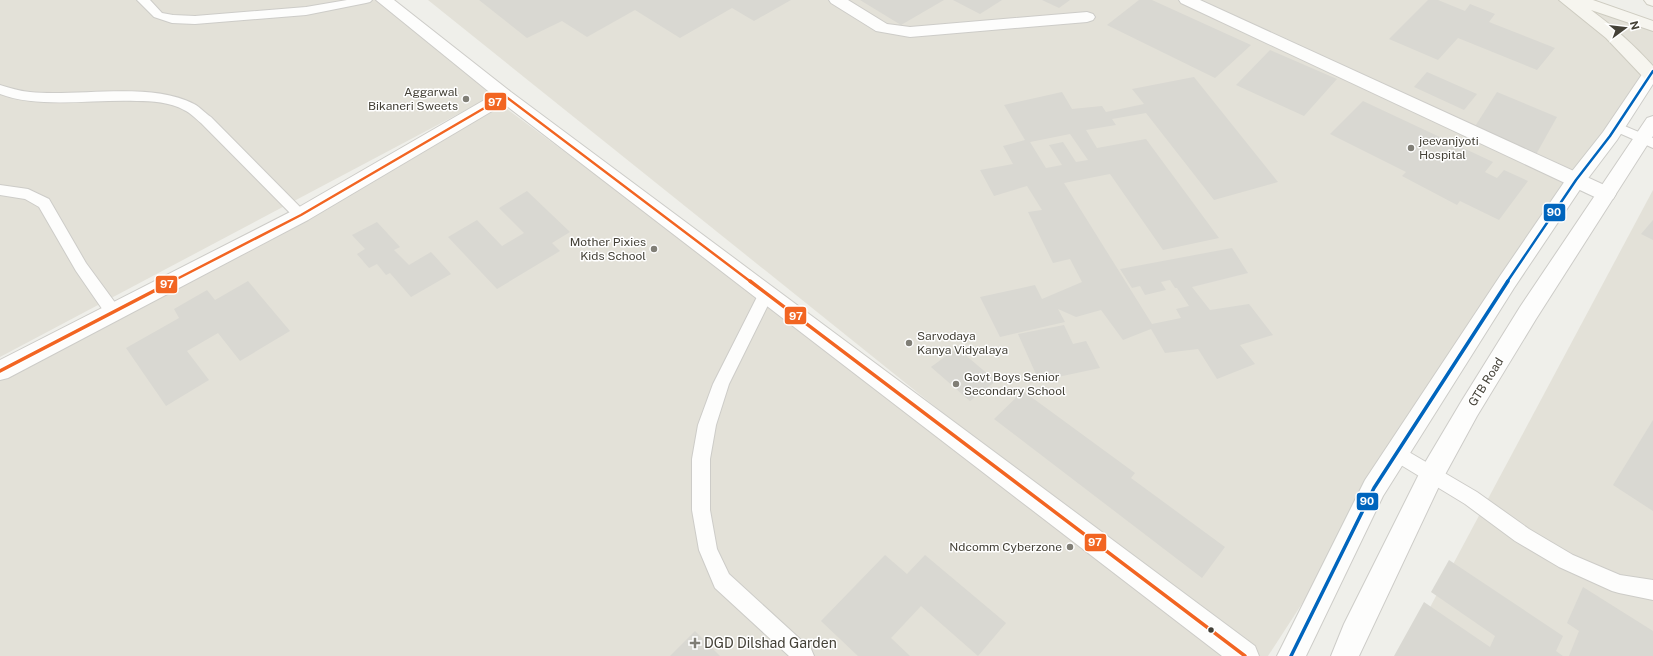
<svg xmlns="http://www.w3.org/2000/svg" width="1653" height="656" font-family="'Public Sans',sans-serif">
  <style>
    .residential { fill: #e3e1d8 }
    .building { fill: #d9d8d2; fill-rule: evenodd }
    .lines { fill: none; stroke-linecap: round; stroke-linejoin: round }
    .service-casing { stroke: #cdccc8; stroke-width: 2 }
    .minor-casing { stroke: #cdccc8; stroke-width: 2 }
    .tertiary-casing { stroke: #cdccc8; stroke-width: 2 }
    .secondary-casing { stroke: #ceccc1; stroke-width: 2 }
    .service { fill: #fdfdfc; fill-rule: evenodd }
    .minor { fill: #fdfdfc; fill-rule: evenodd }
    .tertiary { fill: #fdfdfc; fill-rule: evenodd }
    .secondary { fill: #f6f5ef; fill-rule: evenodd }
    .bus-1-far1-casing { stroke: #fff; stroke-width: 5 }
    .bus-1-casing { stroke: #fff; stroke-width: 6 }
    .bus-2-far1-casing { stroke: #fff; stroke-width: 5 }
    .bus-2-casing { stroke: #fff; stroke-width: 6 }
    .bus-1-far1 { stroke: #f26522; stroke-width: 2.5 }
    .bus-1 { stroke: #f26522; stroke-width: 3.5 }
    .bus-2-far1 { stroke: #0065bd; stroke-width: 2.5 }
    .bus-2 { stroke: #0065bd; stroke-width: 3.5 }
    .poi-dot { fill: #807e76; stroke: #fff; stroke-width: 1.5 }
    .bus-dot { fill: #444137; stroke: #fff; stroke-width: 1.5 }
    .labels { text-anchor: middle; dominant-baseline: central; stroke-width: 3; stroke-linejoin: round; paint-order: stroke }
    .poi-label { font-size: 12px; fill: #444137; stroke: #fff; text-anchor: end }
    .street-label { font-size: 12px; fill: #444137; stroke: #fff }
    .near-poi-label { font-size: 14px; fill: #444137; stroke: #fff; text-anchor: start }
    .line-badge { stroke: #fff; stroke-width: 1.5 }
    .badge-label { font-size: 11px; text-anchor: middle; font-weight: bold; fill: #fff }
  </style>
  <rect width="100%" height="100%" fill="#efefea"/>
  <g class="residential">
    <path d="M0 0H379L496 94 0 357Z"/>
    <path d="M428 0H1582L1653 26V63L1268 656H1246Z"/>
    <path d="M499 103 1244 656H0V365Z"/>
    <path d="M1653 190V656H1404Z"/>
  </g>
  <g class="building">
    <path d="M479 0H791L754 21 732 8 680 38 635 10 587 37 562 21 527 38Z"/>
    <path d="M860 0H944L901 25Z"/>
    <path d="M953 0H1002L980 14Z"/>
    <path d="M1042 0H1070L1059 8Z"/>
    <path d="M1139 0H1152L1251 45 1215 78 1107 25Z"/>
    <path d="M1428 0H1438L1465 11 1470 4 1495 14 1489 22 1555 48 1537 70 1458 38 1438 60 1389 39Z"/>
    <path d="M1270 50 1337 79 1304 116 1236 85Z"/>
    <path d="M1427 72 1477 94 1464 110 1414 87Z"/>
    <path d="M1194 77 1278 182 1214 200 1146 113 1112 119 1116 125 1086 130 1097 148 1146 139 1219 238 1163 250 1110 174 1064 183 1152 324 1181 318 1176 309 1189 306 1177 288H1175L1170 280 1161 282 1166 290 1145 295 1140 286 1132 288 1120 269 1232 248 1248 273 1192 287 1210 310 1249 304 1273 335 1240 345 1255 364 1217 379 1198 349 1165 353 1151 329 1123 340 1101 310 1076 317 1058 309 1065 322 1000 337 980 297 1035 285 1042 299 1082 282 1070 259 1053 263 1028 212 1042 210 1027 186 994 196 980 170 1013 164 1003 146 1025 140 1004 105 1062 92 1072 109 1102 106 1106 112 1144 104 1132 89ZM1070 134 1088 160 1076 162 1063 142 1049 145 1062 165 1046 168 1030 142Z"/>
    <path d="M1497 92 1557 117 1534 158 1472 131Z"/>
    <path d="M1363 101 1493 162 1485 172 1497 178 1504 170 1528 181 1499 220 1460 201 1457 205 1402 176 1406 172 1330 134Z"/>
    <path d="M527 191 570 232 552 243 560 251 497 289 448 237 477 220 502 246 524 233 499 208Z"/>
    <path d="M1653 220V240L1641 234Z"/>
    <path d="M377 222 400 247 394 250 409 265 431 252 451 274 411 297 390 273 386 275 377 264 369 268 357 254 365 249 352 235Z"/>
    <path d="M248 281 290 331 240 361 218 333 187 351 209 380 166 406 126 348 179 318 174 309 207 290 215 300Z"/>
    <path d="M1064 325 1073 344 1086 341 1100 368 1039 381 1018 334Z"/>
    <path d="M957 348 996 381 970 401 931 367Z"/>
    <path d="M1023 391 1135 473 1131 478 1225 547 1202 578 994 419Z"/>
    <path d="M1653 420V511L1613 485Z"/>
    <path d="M885 555 907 574 925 555 1006 623 978 656 921 606 891 638 910 656H858L821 621Z"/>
    <path d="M1449 560 1563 636 1556 651 1563 656H1394L1424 602 1490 647 1495 636 1431 592Z"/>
    <path d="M1583 587 1653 631V656H1569L1579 631 1567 623Z"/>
    <path d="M695 631 720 656H670Z"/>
  </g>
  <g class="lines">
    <defs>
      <g id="service">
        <path d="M137 0H150L162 13 173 15 195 16 306 7 347 0H372L370 2 366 3 306 15 195 24 172 23 154 17Z"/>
        <path d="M0 85C10 88 19 91 30 92 77 97 151 81 194 104 200 107 205 113 211 117L308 215 306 219 301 220 296 219 201 123C196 119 191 113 184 110 170 102 152 101 137 101 94 99 39 109 0 94Z"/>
        <path d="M1615 122 1653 138V148L1610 129 1608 126 1610 123Z"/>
        <path d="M0 185 28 189 49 199 86 263 119 308 121 312 119 316 113 318 107 316 76 271 39 207 25 199 0 195Z"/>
        <path d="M766 287 771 289 774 293 729 384 716 425 710 459V510L717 549 729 574 811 649 814 656H789L715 588 699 550 692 510V459L698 425 713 384 761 289Z"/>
        <path d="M1397 445 1477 492 1529 529 1573 555 1620 575 1653 580V600L1619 593 1612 591 1559 567 1515 541 1465 504 1391 459 1388 453 1391 447Z"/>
      </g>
      <g id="minor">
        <path d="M829 0H848L887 24 910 27 1087 12 1093 14 1095 17 1093 20 1087 22 910 37 876 31 831 3Z"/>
        <path d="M1179 0H1200L1613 189 1616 194 1613 199 1606 201 1599 199 1181 3Z"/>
      </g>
      <g id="tertiary">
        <path d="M376 0H394L511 92 1255 646 1259 656H1222L504 104 308 220 8 378 0 380V360L294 210 493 95Z"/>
        <path d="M1653 66V84L1617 140 1583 185 1514 288 1383 496 1306 656H1277L1365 480 1500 276 1569 175 1603 132 1647 67Z"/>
        <path d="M1653 116V136L1536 319 1477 416 1441 482 1359 656H1331L1344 624 1423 466 1461 402 1520 307 1647 118Z"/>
      </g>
      <g id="secondary">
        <path d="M1559 0H1593L1653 21V31L1591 10C1614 27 1635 46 1653 66V80L1645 79 1606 38Z"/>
        <path d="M1644 0H1653V6L1647 4Z"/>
      </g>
    </defs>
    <use href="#service" class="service-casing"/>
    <use href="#minor" class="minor-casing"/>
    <use href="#tertiary" class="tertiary-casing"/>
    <use href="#secondary" class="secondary-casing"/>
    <use href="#service" class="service"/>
    <use href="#minor" class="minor"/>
    <use href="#tertiary" class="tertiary"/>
    <use href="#secondary" class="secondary"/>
    <defs>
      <path id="bus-1-far1" d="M171 282 301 215 505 96 751 282"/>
      <g id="bus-1">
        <path d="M750 281 1245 656"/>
        <path d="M0 371 173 281"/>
      </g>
      <path id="bus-2-far1" d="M1507 282 1576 180 1610 136 1653 71"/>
      <path id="bus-2" d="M1291 656 1374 488 1508 281"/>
    </defs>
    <use href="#bus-1-far1" class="bus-1-far1-casing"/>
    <use href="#bus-1" class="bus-1-casing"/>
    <use href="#bus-2-far1" class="bus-2-far1-casing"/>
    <use href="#bus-2" class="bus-2-casing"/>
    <use href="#bus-1-far1" class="bus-1-far1"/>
    <use href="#bus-1" class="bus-1"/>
    <use href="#bus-2-far1" class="bus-2-far1"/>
    <use href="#bus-2" class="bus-2"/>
  </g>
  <g class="poi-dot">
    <circle cx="466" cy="99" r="4"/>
    <circle cx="1411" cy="148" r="4"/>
    <circle cx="654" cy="249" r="4"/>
    <circle cx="909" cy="343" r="4"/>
    <circle cx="956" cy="384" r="4"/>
    <circle cx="1070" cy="547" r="4"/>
    <path d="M693 637h4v4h4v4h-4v4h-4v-4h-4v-4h4z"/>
  </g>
  <circle class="bus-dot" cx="1211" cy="630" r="3.5"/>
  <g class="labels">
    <g class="poi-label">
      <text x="458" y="92">Aggarwal<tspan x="458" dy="14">Bikaneri Sweets</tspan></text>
      <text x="1419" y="141" text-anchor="start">jeevanjyoti<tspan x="1419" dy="14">Hospital</tspan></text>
      <text x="646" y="242">Mother Pixies<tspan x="646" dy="14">Kids School</tspan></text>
      <text x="917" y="336" text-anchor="start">Sarvodaya<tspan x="917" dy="14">Kanya Vidyalaya</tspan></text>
      <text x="964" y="377" text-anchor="start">Govt Boys Senior<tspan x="964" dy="14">Secondary School</tspan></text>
      <text x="1062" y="547">Ndcomm Cyberzone</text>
    </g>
    <g class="street-label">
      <text transform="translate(1486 382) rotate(-58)">GTB Road</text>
    </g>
    <g class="near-poi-label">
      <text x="704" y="643">DGD Dilshad Garden</text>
    </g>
  </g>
  <g class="line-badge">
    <rect x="484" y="92" width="23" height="19" rx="4" fill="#f26522"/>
    <rect x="1543" y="203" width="23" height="19" rx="4" fill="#0065bd"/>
    <rect x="155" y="275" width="23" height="19" rx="4" fill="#f26522"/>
    <rect x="784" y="306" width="23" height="19" rx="4" fill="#f26522"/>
    <rect x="1356" y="492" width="23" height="19" rx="4" fill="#0065bd"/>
    <rect x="1084" y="533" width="23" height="19" rx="4" fill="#f26522"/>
  </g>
  <g class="badge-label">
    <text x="495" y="106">97</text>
    <text x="1554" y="216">90</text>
    <text x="167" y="288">97</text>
    <text x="796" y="320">97</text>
    <text x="1367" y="505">90</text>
    <text x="1095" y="546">97</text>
  </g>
  <g transform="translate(1625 28) rotate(75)" stroke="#ffffff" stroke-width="3" paint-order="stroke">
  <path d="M0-3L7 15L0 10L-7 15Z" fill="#444137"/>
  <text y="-6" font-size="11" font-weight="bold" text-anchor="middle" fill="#444137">N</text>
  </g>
</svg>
